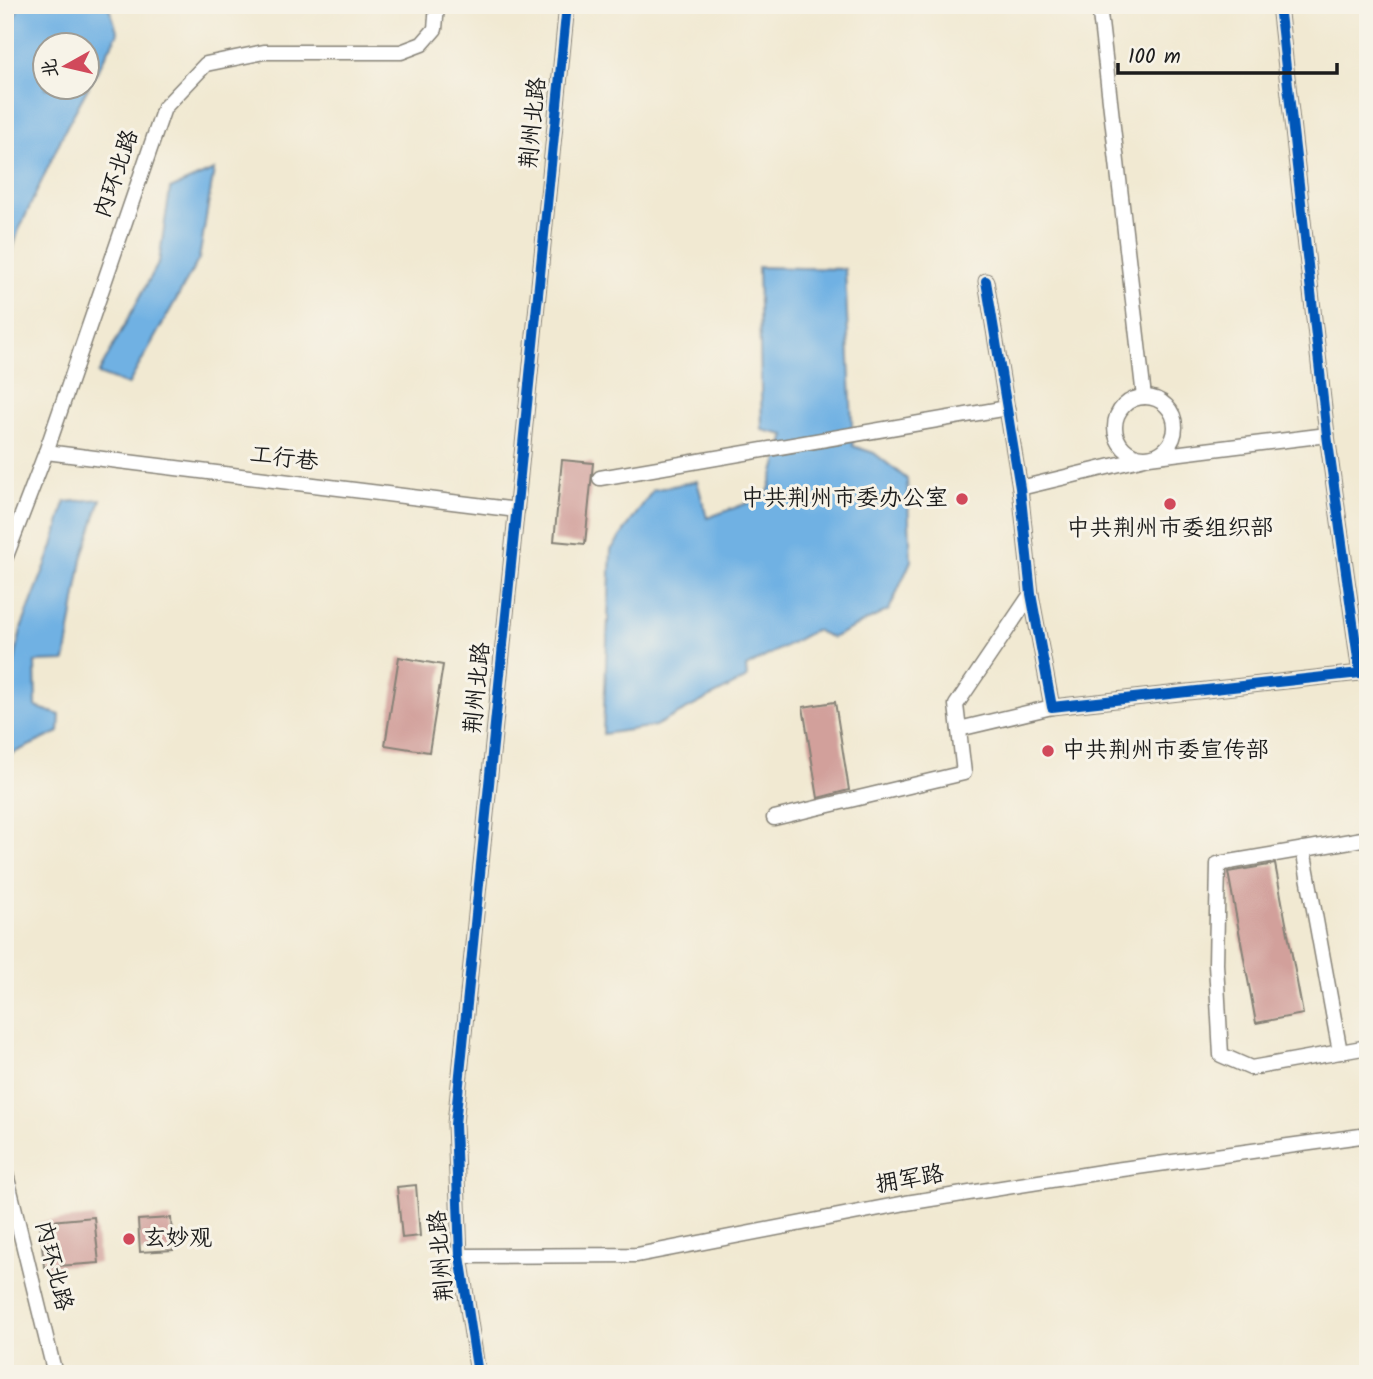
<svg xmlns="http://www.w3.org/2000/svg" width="1373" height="1379" font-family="Kalam,'LXGW WenKai TC',sans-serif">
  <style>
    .water { fill: #6fb1e3; stroke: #466680; stroke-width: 2; fill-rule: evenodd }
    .building { fill: #d2a09b }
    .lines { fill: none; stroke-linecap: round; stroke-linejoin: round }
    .minor-casing { stroke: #868277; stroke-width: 17 }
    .minor { stroke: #fff; stroke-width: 14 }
    .cycleway-casing { stroke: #f7f3e8; stroke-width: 15 }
    .cycleway { stroke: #0057b8; stroke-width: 10 }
    .poi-dot { fill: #d1495b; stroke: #f7f3e8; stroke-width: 2.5 }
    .labels { text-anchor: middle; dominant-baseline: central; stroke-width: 6; stroke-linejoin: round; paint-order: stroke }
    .street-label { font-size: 23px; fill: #1c1c1c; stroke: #f7f3e8 }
    .poi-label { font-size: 23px; fill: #1c1c1c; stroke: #f7f3e8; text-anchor: start }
  </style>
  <rect width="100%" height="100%" fill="#f7f3e8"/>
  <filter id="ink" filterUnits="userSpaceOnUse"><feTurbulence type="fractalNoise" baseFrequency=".0143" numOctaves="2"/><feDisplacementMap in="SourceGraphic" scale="14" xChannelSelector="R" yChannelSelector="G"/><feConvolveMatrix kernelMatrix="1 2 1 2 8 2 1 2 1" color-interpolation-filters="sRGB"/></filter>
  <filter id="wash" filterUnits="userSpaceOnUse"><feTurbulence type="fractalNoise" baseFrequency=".00686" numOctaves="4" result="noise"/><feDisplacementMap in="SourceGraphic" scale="28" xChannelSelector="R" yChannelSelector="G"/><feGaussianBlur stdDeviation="1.57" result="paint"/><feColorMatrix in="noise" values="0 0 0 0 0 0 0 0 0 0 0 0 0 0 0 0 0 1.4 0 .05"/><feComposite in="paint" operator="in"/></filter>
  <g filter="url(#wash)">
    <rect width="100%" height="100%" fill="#f1e9d2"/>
    <g class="water">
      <path d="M19 5H108L118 33 66 128 18 232 5 275V49ZM46 46H88V88H46Z"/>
      <path d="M214 170 199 259 128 385 98 374 159 262 170 189Z"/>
      <path d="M758 267 845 269 853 446 874 453 907 479 911 561 889 610 832 638 815 630 746 667 747 678 655 726 603 734 611 550 653 490 697 481 707 518 767 496 785 435 762 430Z"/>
      <path d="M101 499 82 559 65 661 35 662 36 707 60 715 59 732 5 757V697L9 689 21 629 53 546 65 502Z"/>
    </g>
    <g id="blocks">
      <g class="building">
        <path d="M562 460 593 463 585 544 554 541Z"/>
        <path d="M399 657 443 665 429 752 385 745Z"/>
        <path d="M835 702 849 790 818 798 803 707Z"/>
        <path d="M1275 864 1303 1014 1256 1023 1228 872Z"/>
        <path d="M416 1185 420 1236 402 1238 397 1187Z"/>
        <path d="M94 1217 99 1263 44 1267 40 1222Z"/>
        <path d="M171 1218 173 1250 140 1252 138 1220Z"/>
      </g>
    </g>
  </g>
  <g filter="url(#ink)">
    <use href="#blocks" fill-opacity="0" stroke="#868277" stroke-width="2"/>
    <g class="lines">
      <defs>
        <g id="minor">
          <path d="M1099 5 1144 397"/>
          <path d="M986 281 1020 488 1031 594 1052 707 1360 673 1327 435 1279 5"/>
          <circle cx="1145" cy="427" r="30"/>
          <path d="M46 452 517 510"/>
          <path d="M600 478 1007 408"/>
          <path d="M1020 488 1149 457 1327 435"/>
          <path d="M5 559 46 452 164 108 206 64 264 52H401L422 44 435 29 437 5"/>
          <path d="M959 729 1052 707"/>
          <path d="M774 818 964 773 956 705 1031 594"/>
          <path d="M1368 838 1218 864 1216 964 1221 1055 1251 1068 1368 1047"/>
          <path d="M1303 849 1340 1052"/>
          <path d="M5 1170 55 1374"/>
          <path d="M460 1256 637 1255 906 1203 1108 1171 1368 1135"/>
          <path d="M478 1374 460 1256 455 1124 567 5"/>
        </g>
      </defs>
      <use href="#minor" class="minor-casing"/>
      <use href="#minor" class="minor"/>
      <defs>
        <g id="cycleway">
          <path d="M986 281 1020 488 1031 594 1052 707 1360 673 1327 435 1279 5"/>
          <path d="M478 1374 460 1256 455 1124 567 5"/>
        </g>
      </defs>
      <use href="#cycleway" class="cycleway-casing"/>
      <use href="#cycleway" class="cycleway"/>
    </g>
  </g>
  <g class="poi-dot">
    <circle cx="962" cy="499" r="7"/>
    <circle cx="1170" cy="504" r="7"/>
    <circle cx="1048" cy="751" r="7"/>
    <circle cx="129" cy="1239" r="7"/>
  </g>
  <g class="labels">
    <g class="street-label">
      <text transform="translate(534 123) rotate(-84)">荆州北路</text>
      <text transform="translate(117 174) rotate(-71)">内环北路</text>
      <text transform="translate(284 459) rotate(7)">工行巷</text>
      <text transform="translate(478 688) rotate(-84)">荆州北路</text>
      <text transform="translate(910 1180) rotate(-10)">拥军路</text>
      <text transform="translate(442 1256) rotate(-95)">荆州北路</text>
      <text transform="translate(53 1266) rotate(76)">内环北路</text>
    </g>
    <g class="poi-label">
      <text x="948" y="499" text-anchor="end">中共荆州市委办公室</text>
      <text x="1170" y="529" text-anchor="middle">中共荆州市委组织部</text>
      <text x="1062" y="751">中共荆州市委宣传部</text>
      <text x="143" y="1239">玄妙观</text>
    </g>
  </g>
  <rect width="1373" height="1379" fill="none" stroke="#f7f3e8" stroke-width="28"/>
  <g transform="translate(66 66) rotate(262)"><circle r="33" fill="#f7f3e8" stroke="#9f9d96" stroke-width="2"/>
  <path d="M0-5L12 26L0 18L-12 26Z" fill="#d1495b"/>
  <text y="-10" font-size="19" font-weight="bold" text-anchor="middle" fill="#1c1c1c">北</text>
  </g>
  <path d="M1118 63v10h219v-10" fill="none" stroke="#1c1c1c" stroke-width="3.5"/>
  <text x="1128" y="63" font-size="21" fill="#1c1c1c" stroke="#f7f3e8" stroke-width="5" paint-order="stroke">100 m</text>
</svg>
